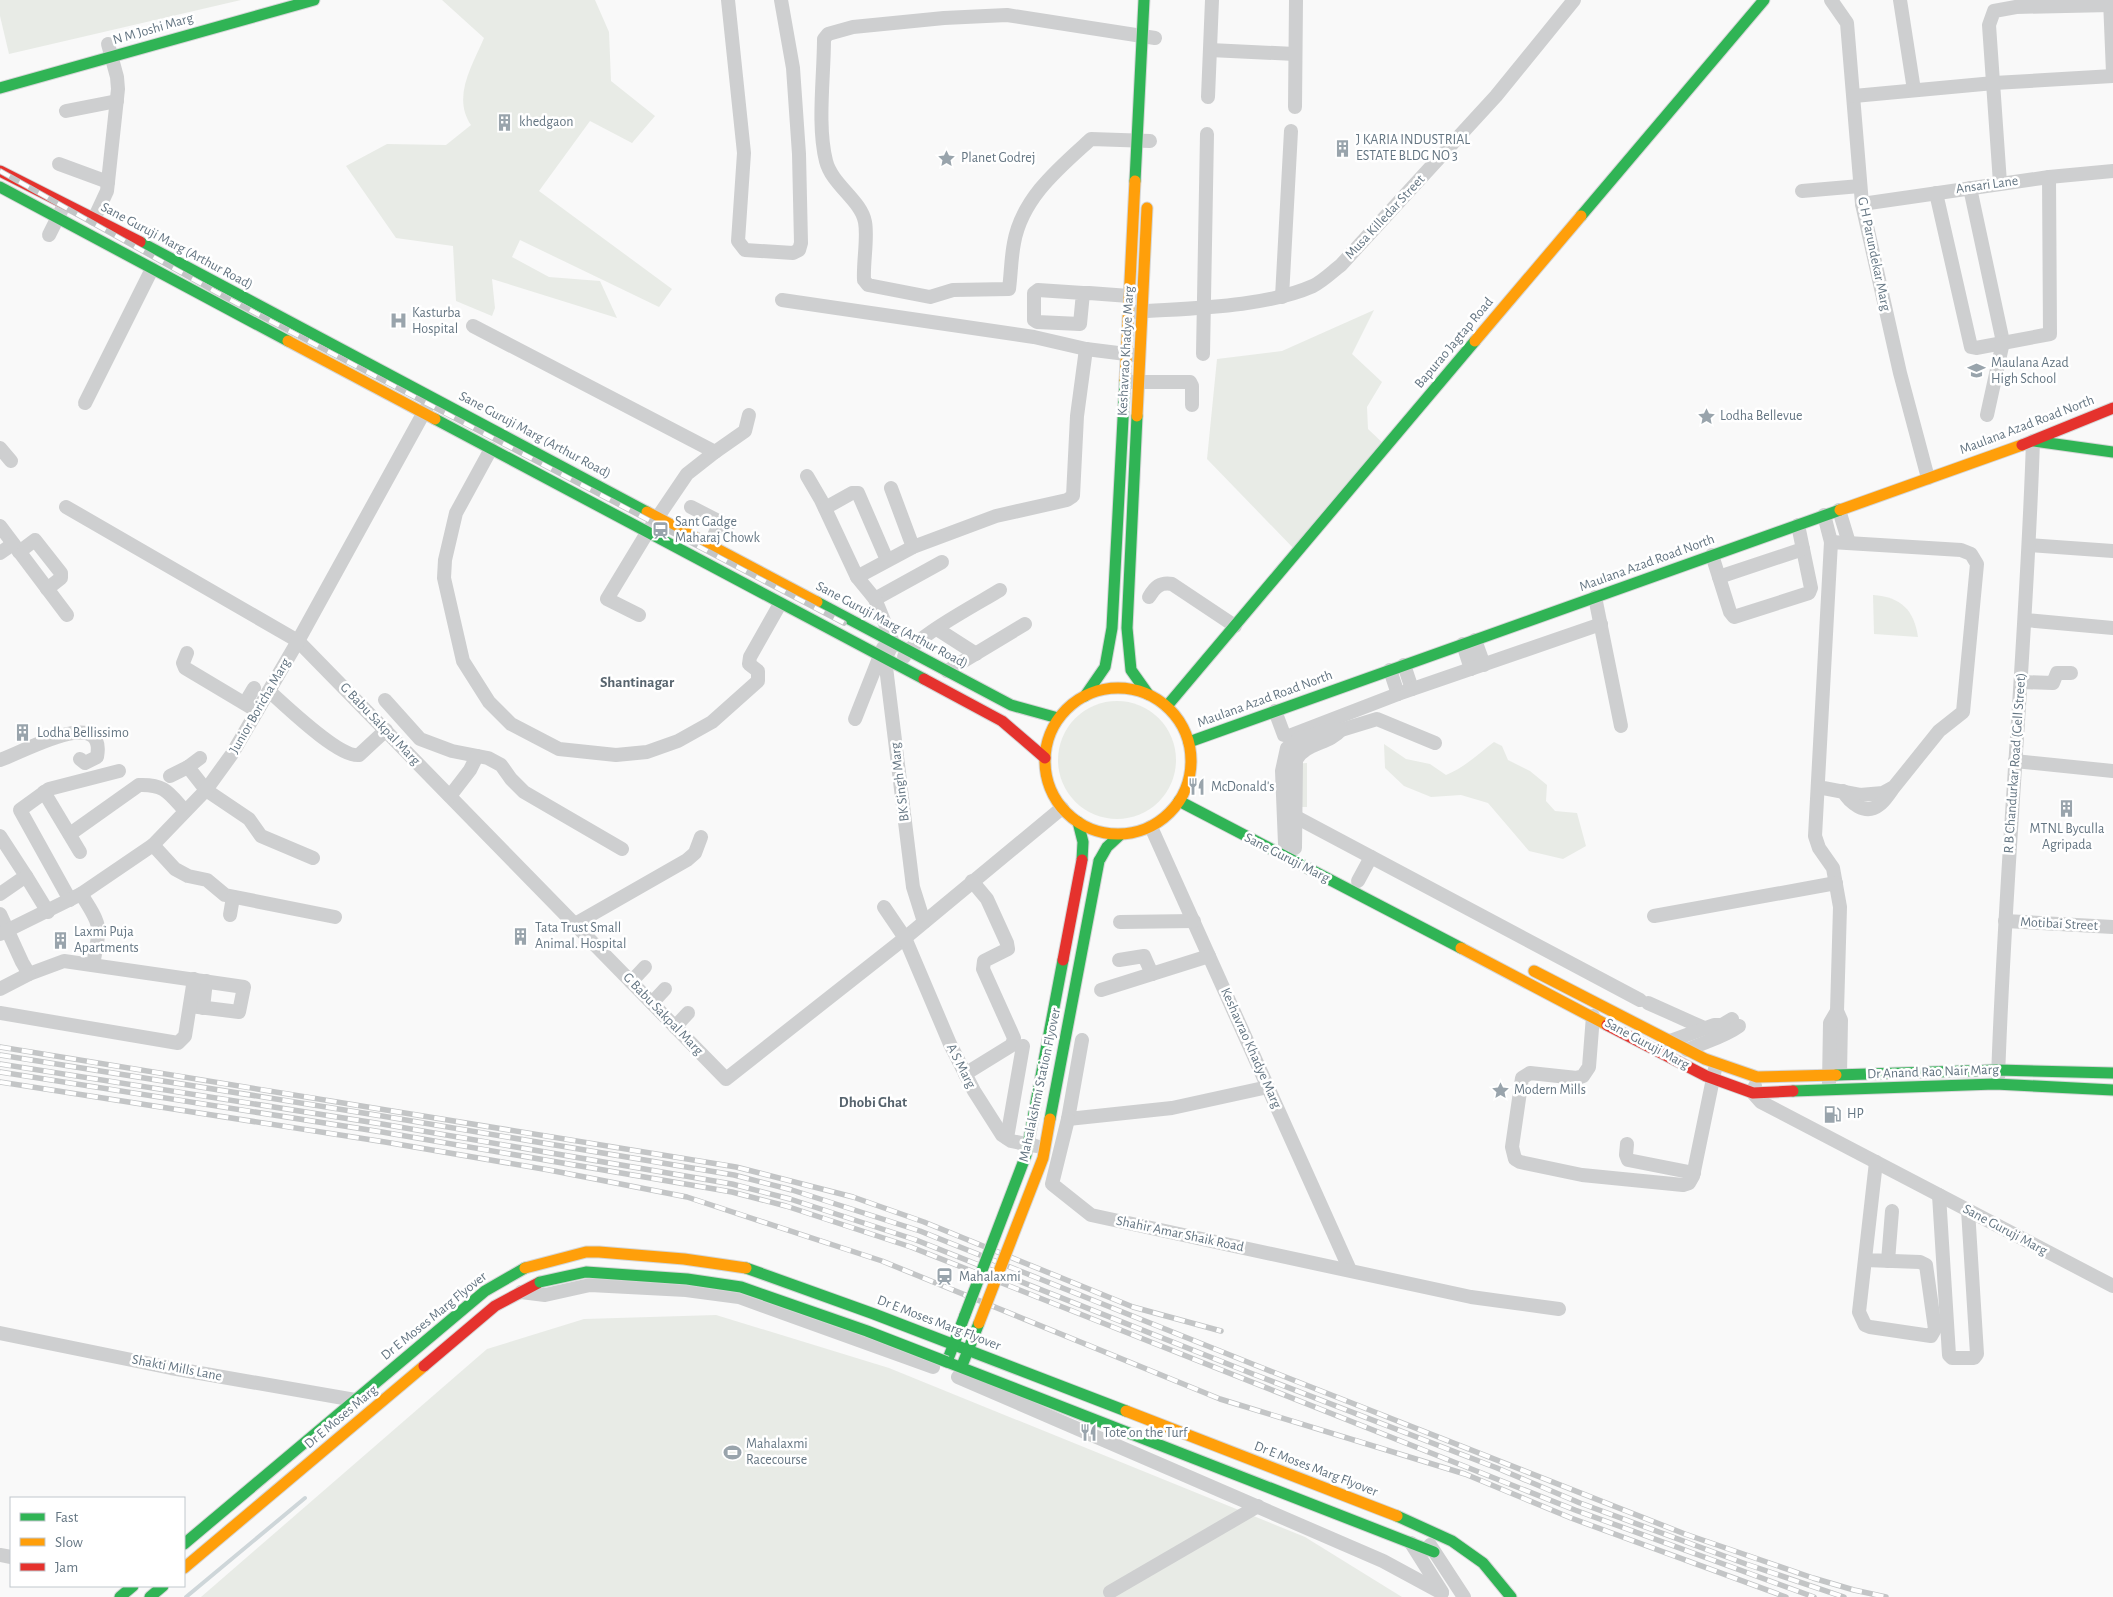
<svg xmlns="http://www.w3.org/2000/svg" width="2113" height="1597" font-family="'Alegreya Sans',sans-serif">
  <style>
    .green { fill: #e8ebe6 }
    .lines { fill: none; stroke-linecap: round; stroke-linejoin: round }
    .stream { stroke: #ced6d9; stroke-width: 4 }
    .fast-casing { stroke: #d5d6d7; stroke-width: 13 }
    .slow-casing { stroke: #d5d6d7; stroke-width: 13 }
    .jam-casing { stroke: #d5d6d7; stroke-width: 13 }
    .street { stroke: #cecfd0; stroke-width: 14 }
    .fast { stroke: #30b455; stroke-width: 11 }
    .slow { stroke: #ff9f0a; stroke-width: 11 }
    .jam { stroke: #e5322d; stroke-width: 11 }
    .rail-casing { stroke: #c3c5c6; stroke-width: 5.5 }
    .rail { stroke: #fff; stroke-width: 4; stroke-dasharray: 11; stroke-linecap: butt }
    .fast-bridge-casing { stroke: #d5d6d7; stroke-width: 13; stroke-linecap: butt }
    .slow-bridge-casing { stroke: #d5d6d7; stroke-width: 13; stroke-linecap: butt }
    .jam-bridge-casing { stroke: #d5d6d7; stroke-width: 13; stroke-linecap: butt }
    .fast-bridge { stroke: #30b455; stroke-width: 11 }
    .slow-bridge { stroke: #ff9f0a; stroke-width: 11 }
    .jam-bridge { stroke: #e5322d; stroke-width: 11 }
    .labels { text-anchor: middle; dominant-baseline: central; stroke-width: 5; stroke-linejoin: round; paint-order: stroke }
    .street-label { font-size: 14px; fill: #657683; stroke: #fff }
    .poi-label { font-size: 14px; fill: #657683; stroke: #fff; text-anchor: start }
    .neighbourhood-label { font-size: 15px; font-weight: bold; fill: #57646e; stroke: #fff }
  </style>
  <rect width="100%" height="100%" fill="#f9f9f9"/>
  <g class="green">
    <path d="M0 0H241L9 54 0 16Z"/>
    <path d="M442 0H595L609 32 611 81 655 116 632 143 590 121 539 191 672 289 659 307 520 240 512 257 549 277 600 281 617 318 492 279 495 308 492 316 456 301 453 246 396 238 346 166 387 144 446 145 471 125C452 97 472 66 484 38Z"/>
    <path d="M1374 310 1352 354 1382 382 1367 407 1368 429 1386 446 1297 552 1207 459 1217 359 1282 351Z"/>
    <path d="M1873 595C1901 597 1914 610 1918 637L1874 634Z"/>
    <circle cx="1117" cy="760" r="59"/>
    <path d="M1494 742 1502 746 1508 760 1530 771 1547 785 1546 801 1555 811 1577 813 1586 846 1563 859 1529 851 1488 803 1461 795 1431 797 1404 786 1385 768 1384 744 1406 759 1430 764 1446 775C1464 768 1478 754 1494 742Z"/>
    <path d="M1307 763V807H1287V764Z"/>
    <path d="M716 1315 889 1368 1305 1537 1402 1597H201L487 1349 584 1319Z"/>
  </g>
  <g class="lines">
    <path class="stream" d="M186 1597 305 1498"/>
    <defs>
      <g id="fast">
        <path d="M0 88 314 0"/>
        <path d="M1135 181 1144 0"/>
        <path d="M0 187 288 341"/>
        <path d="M1581 216 1764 0"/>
        <path d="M140 242 647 512"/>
        <path d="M1137 416 1127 628 1131 670 1148 694"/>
        <path d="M435 419 924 679"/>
        <path d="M2034 441 2113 452"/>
        <path d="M817 602 1011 705 1058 718"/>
        <path d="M1085 696 1105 667 1112 628 1125 381"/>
        <path d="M1167 706 1475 341"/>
        <path d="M1189 742 1840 510"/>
        <path d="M1179 801 1461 948"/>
        <path d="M1078 822 1083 842 1082 860"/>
        <path d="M1099 861 1107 847 1120 835"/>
        <path d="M1836 1075 1998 1070 2113 1073"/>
        <path d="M1793 1091 1995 1084 2113 1090"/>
        <path d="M746 1268 874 1314 1126 1411"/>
        <path d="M948 1359 965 1315"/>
        <path d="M947 1362 1434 1552"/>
        <path d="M963 1363 979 1323"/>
        <path d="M1397 1516 1452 1541 1483 1563 1511 1597"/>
        <path d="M184 1544 485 1291 525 1268"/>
        <path d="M120 1597 133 1586"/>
        <path d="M150 1597 163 1586"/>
      </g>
      <g id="slow">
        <path d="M288 341 435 419"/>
        <path d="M1475 341 1581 216"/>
        <path d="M1125 381 1135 181"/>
        <path d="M1137 416 1147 208"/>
        <path d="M1840 510 2022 445"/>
        <path d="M647 512 817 602"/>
        <circle cx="1118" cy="761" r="73"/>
        <path d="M1461 948 1607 1025"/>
        <path d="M1534 971 1705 1059 1757 1077 1836 1075"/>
        <path d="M525 1268 586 1252H599L684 1259 746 1268"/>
        <path d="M1126 1411 1397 1516"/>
        <path d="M184 1568 424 1366"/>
      </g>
      <g id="jam">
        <path d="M0 171 140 242"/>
        <path d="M2022 445 2113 408"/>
        <path d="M924 679 1002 721 1045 758"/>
        <path d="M1607 1025 1706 1076 1753 1093 1793 1091"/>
        <path d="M424 1366 495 1306 540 1282"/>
      </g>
    </defs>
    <use href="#fast" class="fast-casing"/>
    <use href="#slow" class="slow-casing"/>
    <use href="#jam" class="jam-casing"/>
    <g class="street">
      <path d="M728 0 744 153 738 241 745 250 793 253 799 250 801 243 799 154 793 68 781 0"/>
      <path d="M1831 0 1847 23 1862 204 1900 373 1928 478"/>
      <path d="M1900 0 1914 90"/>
      <path d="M2110 0 2113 73"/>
      <path d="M1210 50 1295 54"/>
      <path d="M1854 96 1994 83 2113 76"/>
      <path d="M1208 97 1212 0"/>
      <path d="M1295 107 1296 0"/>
      <path d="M66 111 117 101"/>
      <path d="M1150 141 1091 139C1059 168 1022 198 1014 243 1011 258 1011 274 1009 289L953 290 930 297 868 285 864 280C863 262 868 238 865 222 861 200 832 185 826 161 817 125 824 77 824 39L828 34 853 27 944 18 1007 15 1155 38"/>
      <path d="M59 164 108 182"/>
      <path d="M2000 183 1989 25 1994 11 2016 7 2111 5"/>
      <path d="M1970 188 2003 342 1987 415"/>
      <path d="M1802 191 1860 186"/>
      <path d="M1936 193 1971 347 1976 348 2050 334 2049 177"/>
      <path d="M1862 204 2049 177 2113 171"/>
      <path d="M94 219 107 191 118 89 117 77 108 44"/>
      <path d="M49 235 62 209"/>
      <path d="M1083 293 1080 324 1037 322 1034 320V293L1038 290 1083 293H1089L1129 296"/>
      <path d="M1282 297 1291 131"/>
      <path d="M782 300 1034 337 1086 349 1134 355"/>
      <path d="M1134 312C1189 308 1263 308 1313 286 1323 281 1332 272 1341 265L1496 96 1574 0"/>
      <path d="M473 326 715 452 687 474 647 533 607 599 639 615"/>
      <path d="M1203 354 1207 134"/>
      <path d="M1130 382H1190L1192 386V405"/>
      <path d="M85 403 152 269"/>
      <path d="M0 448 11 461"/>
      <path d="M491 449 456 513 445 560 444 578 463 661 489 702 511 724 559 749 616 755 647 752 678 741 712 722 758 681V671L749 664 750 657 780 604"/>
      <path d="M715 452 745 431 749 415"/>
      <path d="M807 476 821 500 857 577"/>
      <path d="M891 488 913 547"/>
      <path d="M66 507 298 641 726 1079 905 938 1062 808"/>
      <path d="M691 507 728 526"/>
      <path d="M825 508 852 493H858L887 560"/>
      <path d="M1839 510 1849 543"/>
      <path d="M1824 515 1831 542"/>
      <path d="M0 526 67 615"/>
      <path d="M710 545 720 522"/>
      <path d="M2030 545 2113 551"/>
      <path d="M19 552 35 540 61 573V578L47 589"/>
      <path d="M0 553 13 544"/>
      <path d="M1712 555 1730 612 1734 617 1809 593 1811 588 1798 525"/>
      <path d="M1719 577 1803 549"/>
      <path d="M1149 597C1155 587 1160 582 1172 584L1235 626"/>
      <path d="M1595 597 1621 726"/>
      <path d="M875 599 942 562"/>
      <path d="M2025 620 2113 628"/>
      <path d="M937 629 976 654"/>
      <path d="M1475 640 1484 665"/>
      <path d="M1463 644 1471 669"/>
      <path d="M187 653 183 663 185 668 257 711"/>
      <path d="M904 657C914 637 979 603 1000 590"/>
      <path d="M1404 665 1412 689"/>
      <path d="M1390 670 1398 694"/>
      <path d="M947 671 1025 624"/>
      <path d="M2021 682 2053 683 2057 673H2071"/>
      <path d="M269 691C285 705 339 758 359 755L386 730"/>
      <path d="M385 700 420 739 452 751 488 758 501 765 511 779 524 792 622 849"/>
      <path d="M245 703 254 688"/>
      <path d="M1275 711 1284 735 1289 736 1398 694 1601 624"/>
      <path d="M855 719 883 648"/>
      <path d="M1341 730 1377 719 1435 743"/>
      <path d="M0 760C20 754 107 703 97 757L85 763 80 759"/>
      <path d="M2015 761 2113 771"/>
      <path d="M188 767 206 790 249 819 261 836 313 858"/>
      <path d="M170 776 188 767 200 758"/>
      <path d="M1818 787 1860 795 1883 793 1894 787 1939 731 1963 712 1977 564 1971 554 1961 550 1831 542 1815 836 1819 848 1833 868 1840 907 1837 1011 1841 1020 1840 1074"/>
      <path d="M1843 791C1849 802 1865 816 1879 805 1884 802 1888 795 1892 790"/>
      <path d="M44 792 80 852"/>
      <path d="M450 796 470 770 477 756"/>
      <path d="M1294 816 1640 1000"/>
      <path d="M1151 827 1350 1270"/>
      <path d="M70 834 139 785C165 784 169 793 185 811"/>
      <path d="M0 836 26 876 0 894"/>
      <path d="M1285 844 1282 771 1287 748 1299 739 1331 729 1341 730C1329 744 1305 743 1296 760L1295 848"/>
      <path d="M153 845 175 869 188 876 207 880 225 895 335 917"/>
      <path d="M26 876 48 912"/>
      <path d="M1358 881 1371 857"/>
      <path d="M81 894C103 928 100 925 93 965"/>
      <path d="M70 900 20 810 49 789 119 771"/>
      <path d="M884 907 905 938 950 1044 974 1091 1002 1135 1011 1141 1036 1146"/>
      <path d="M0 914 22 962 29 974 64 961 244 987 239 1012 190 1006"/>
      <path d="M230 915 233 897"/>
      <path d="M1654 916 1836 883"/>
      <path d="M2005 921 2113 927"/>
      <path d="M924 922 913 887 885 659 893 643 875 599 857 577 913 547 996 516 1067 500 1073 496 1077 416 1086 349"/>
      <path d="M1120 922 1194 921"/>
      <path d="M575 924 687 860 695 853 701 837"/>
      <path d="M0 934 81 894 153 845 206 790 232 754 298 641 428 405"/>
      <path d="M1119 960 1144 956 1152 974"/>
      <path d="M631 982 645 967"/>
      <path d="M0 989 29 974"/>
      <path d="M1101 990 1209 956"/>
      <path d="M652 1003 665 989"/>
      <path d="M1648 1003 1704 1028"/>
      <path d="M203 1008 206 981"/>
      <path d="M0 1013 178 1043 185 1036 194 979"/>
      <path d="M1593 1016 1589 1067 1583 1076 1577 1078 1530 1073 1522 1078 1512 1147 1515 1159 1520 1162 1582 1175 1683 1185 1689 1183 1693 1176 1715 1069"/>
      <path d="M675 1027 688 1013"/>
      <path d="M1082 1040 1068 1119 1172 1108 1268 1087"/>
      <path d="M1670 1041 1714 1025H1722L1732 1019"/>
      <path d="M1687 1050C1704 1042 1724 1037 1739 1026"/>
      <path d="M965 1074 1012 1045 1014 1038 983 969 984 961 1008 949 1007 943 987 899 972 881"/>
      <path d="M1998 1079C2005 866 2026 654 2033 441"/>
      <path d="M1829 1083 1830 1023 1837 1011"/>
      <path d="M1755 1086 1753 1093 1761 1102 2113 1286"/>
      <path d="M1068 1119 1052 1184 1091 1215 1471 1297 1559 1309"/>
      <path d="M1007 1138 1023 1046"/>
      <path d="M1627 1144 1626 1155 1628 1160 1694 1173"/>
      <path d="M1939 1195 1949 1355 1952 1358H1974L1977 1354 1968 1210"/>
      <path d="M1865 1260 1920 1262 1926 1265 1935 1329 1931 1336 1870 1327 1865 1325 1859 1312 1876 1162"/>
      <path d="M1888 1261 1892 1211"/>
      <path d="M521 1292 545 1295 590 1285 686 1290 739 1297 933 1367"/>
      <path d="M0 1333 171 1368 355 1400"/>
      <path d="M958 1377 1383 1561 1442 1593"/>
      <path d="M1411 1543 1442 1592"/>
      <path d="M1430 1545 1464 1597"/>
      <path d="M0 1555 11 1557"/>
      <path d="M1110 1592 1258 1506"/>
    </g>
    <use href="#fast" class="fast"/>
    <use href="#slow" class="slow"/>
    <use href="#jam" class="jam"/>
    <defs>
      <g id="rail">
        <path d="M0 171 225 297 844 623"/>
        <path d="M0 1047 736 1167 853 1197 924 1222 1133 1307 1221 1331"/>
        <path d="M0 1055 382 1116 734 1175 792 1190 920 1231 1255 1365 1685 1534 1813 1578 1854 1590 1886 1597"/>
        <path d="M0 1064 382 1124 732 1184 790 1199 916 1240 1253 1374 1497 1468 1580 1503 1746 1564 1844 1597"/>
        <path d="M0 1072 382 1132 732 1192 786 1206 911 1247 1575 1510 1814 1597"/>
        <path d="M0 1082 385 1142 549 1170 687 1197 882 1261 1220 1399 1465 1474 1571 1518 1786 1597"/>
      </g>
    </defs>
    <use href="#rail" class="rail-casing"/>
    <use href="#rail" class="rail"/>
    <defs>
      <g id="fast-bridge">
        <path d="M1050 1119 1099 861"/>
        <path d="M540 1282 586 1272 687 1279 741 1287 867 1331 947 1362"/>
        <path d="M965 1315 1026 1155 1063 960"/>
      </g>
      <path id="slow-bridge" d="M979 1323 1043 1158 1050 1119"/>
      <path id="jam-bridge" d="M1063 960 1082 860"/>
    </defs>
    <use href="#fast-bridge" class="fast-bridge-casing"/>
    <use href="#slow-bridge" class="slow-bridge-casing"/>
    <use href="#jam-bridge" class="jam-bridge-casing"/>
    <use href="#fast-bridge" class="fast-bridge"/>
    <use href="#slow-bridge" class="slow-bridge"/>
    <use href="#jam-bridge" class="jam-bridge"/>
  </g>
  <defs>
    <symbol id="building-bare" viewBox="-9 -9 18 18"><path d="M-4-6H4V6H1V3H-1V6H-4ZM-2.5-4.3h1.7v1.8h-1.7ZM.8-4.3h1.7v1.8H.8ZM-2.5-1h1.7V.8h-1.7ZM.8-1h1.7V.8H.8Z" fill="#99a4ac" stroke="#fff" stroke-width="2.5" paint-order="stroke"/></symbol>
    <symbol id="sight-bare" viewBox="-9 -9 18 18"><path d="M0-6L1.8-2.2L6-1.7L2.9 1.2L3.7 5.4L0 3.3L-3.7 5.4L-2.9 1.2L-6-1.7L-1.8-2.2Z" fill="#99a4ac" stroke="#fff" stroke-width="2.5" paint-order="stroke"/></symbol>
    <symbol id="hospital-bare" viewBox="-9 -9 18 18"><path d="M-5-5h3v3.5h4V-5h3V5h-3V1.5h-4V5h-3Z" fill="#99a4ac" stroke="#fff" stroke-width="2.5" paint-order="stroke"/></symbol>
    <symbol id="school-bare" viewBox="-9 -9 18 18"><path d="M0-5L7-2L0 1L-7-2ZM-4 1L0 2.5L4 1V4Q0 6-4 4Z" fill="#99a4ac" stroke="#fff" stroke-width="2.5" paint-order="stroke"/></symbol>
    <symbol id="station-bare" viewBox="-9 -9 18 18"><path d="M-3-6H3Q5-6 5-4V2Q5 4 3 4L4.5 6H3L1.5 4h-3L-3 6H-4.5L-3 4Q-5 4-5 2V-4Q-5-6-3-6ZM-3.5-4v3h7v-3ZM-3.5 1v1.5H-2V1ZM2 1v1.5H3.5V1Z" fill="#99a4ac" stroke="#fff" stroke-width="2.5" paint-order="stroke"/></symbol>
    <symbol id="restaurant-bare" viewBox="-9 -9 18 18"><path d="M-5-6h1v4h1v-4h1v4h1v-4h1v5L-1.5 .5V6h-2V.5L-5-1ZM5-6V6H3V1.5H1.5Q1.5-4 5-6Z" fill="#99a4ac" stroke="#fff" stroke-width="2.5" paint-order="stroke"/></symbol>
    <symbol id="fuel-bare" viewBox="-9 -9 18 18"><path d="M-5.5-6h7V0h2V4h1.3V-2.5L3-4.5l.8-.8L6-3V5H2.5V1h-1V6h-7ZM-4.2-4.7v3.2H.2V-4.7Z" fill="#99a4ac" stroke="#fff" stroke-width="2.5" paint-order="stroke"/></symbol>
    <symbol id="stadium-bare" viewBox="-9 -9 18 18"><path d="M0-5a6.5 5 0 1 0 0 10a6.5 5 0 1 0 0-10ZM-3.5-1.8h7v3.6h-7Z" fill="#99a4ac" stroke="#fff" stroke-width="2.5" paint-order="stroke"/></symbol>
  </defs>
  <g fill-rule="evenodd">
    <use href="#building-bare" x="492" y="110" width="25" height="25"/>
    <use href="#building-bare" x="1330" y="136" width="25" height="25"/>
    <use href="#sight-bare" x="934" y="146" width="25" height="25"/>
    <use href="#hospital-bare" x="386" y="308" width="25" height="25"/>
    <use href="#school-bare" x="1964" y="358" width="25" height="25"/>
    <use href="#sight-bare" x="1694" y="404" width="25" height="25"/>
    <use href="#station-bare" x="648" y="518" width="25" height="25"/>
    <use href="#building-bare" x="10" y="720" width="25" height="25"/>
    <use href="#restaurant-bare" x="1184" y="774" width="25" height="25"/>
    <use href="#building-bare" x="2054" y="796" width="25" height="25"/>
    <use href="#building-bare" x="508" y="924" width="25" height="25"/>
    <use href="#building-bare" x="48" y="928" width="25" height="25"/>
    <use href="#sight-bare" x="1488" y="1078" width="25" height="25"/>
    <use href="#fuel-bare" x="1820" y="1102" width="25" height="25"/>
    <use href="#station-bare" x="932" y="1264" width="25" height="25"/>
    <use href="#restaurant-bare" x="1076" y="1420" width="25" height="25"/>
    <use href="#stadium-bare" x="720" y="1440" width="25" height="25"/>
  </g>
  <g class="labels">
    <g class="street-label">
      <text transform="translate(153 29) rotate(-16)">N M Joshi Marg</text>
      <text transform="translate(1987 185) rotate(-8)">Ansari Lane</text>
      <text transform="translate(1385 217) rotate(-47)">Musa Killedar Street</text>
      <text transform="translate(177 246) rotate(28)">Sane Guruji Marg (Arthur Road)</text>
      <text transform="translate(1874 254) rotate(78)">G H Parundekar Marg</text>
      <text transform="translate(1454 343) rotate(-50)">Bapurao Jagtap Road</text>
      <text transform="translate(1126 351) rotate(-87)">Keshavrao Khadye Marg</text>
      <text transform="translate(2027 425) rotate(-21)">Maulana Azad Road North</text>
      <text transform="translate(535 435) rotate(28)">Sane Guruji Marg (Arthur Road)</text>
      <text transform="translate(1647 563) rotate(-20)">Maulana Azad Road North</text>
      <text transform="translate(892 625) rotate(28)">Sane Guruji Marg (Arthur Road)</text>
      <text transform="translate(1265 699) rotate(-20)">Maulana Azad Road North</text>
      <text transform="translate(260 706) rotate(-60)">Junior Boricha Marg</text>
      <text transform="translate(380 724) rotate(46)">G Babu Sakpal Marg</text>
      <text transform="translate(2015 763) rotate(-86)">R B Chandurkar Road (Gell Street)</text>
      <text transform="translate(900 782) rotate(-97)">BK Singh Marg</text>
      <text transform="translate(1287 858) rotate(27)">Sane Guruji Marg</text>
      <text transform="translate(2059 924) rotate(3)">Motibai Street</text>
      <text transform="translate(663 1014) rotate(46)">G Babu Sakpal Marg</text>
      <text transform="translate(1647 1044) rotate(28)">Sane Guruji Marg</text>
      <text transform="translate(1251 1048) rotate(66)">Keshavrao Khadye Marg</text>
      <text transform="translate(961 1066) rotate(63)">A S Marg</text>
      <text transform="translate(1933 1072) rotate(-2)">Dr Anand Rao Nair Marg</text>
      <text transform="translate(1040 1085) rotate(-78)">Mahalakshmi Station Flyover</text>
      <text transform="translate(2005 1230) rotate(28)">Sane Guruji Marg</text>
      <text transform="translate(1180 1234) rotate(12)">Shahir Amar Shaik Road</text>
      <text transform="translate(434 1316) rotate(-39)">Dr E Moses Marg Flyover</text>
      <text transform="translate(939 1323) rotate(21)">Dr E Moses Marg Flyover</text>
      <text transform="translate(177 1368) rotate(11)">Shakti Mills Lane</text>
      <text transform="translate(341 1417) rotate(-40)">Dr E Moses Marg</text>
      <text transform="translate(1316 1469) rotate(21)">Dr E Moses Marg Flyover</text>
    </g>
    <g class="poi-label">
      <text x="519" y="122">khedgaon</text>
      <text x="1356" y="140">J KARIA INDUSTRIAL<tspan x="1356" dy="16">ESTATE BLDG NO 3</tspan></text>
      <text x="961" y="158">Planet Godrej</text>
      <text x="412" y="313">Kasturba<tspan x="412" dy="16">Hospital</tspan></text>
      <text x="1991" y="363">Maulana Azad<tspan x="1991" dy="16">High School</tspan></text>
      <text x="1720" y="416">Lodha Bellevue</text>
      <text x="675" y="522">Sant Gadge<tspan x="675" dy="16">Maharaj Chowk</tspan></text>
      <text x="37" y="733">Lodha Bellissimo</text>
      <text x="1211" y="787">McDonald's</text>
      <text x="2067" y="829" text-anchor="middle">MTNL Byculla<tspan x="2067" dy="16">Agripada</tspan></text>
      <text x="535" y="928">Tata Trust Small<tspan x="535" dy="16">Animal. Hospital</tspan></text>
      <text x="74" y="932">Laxmi Puja<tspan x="74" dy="16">Apartments</tspan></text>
      <text x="1514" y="1090">Modern Mills</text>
      <text x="1847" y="1114">HP</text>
      <text x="959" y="1277">Mahalaxmi</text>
      <text x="1103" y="1433">Tote on the Turf</text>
      <text x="746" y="1444">Mahalaxmi<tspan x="746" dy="16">Racecourse</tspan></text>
    </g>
    <g class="neighbourhood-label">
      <text x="637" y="682">Shantinagar</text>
      <text x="873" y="1102">Dhobi Ghat</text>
    </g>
  </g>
  <rect x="10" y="1497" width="175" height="90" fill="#ffffff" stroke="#c1c8cd"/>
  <rect x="20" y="1513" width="25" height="8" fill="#30b455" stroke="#c1c8cd"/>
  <text x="55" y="1522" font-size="15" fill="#657683">Fast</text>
  <rect x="20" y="1538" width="25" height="8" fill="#ff9f0a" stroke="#c1c8cd"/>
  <text x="55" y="1547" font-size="15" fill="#657683">Slow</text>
  <rect x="20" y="1563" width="25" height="8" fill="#e5322d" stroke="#c1c8cd"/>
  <text x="55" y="1572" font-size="15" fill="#657683">Jam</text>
</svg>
